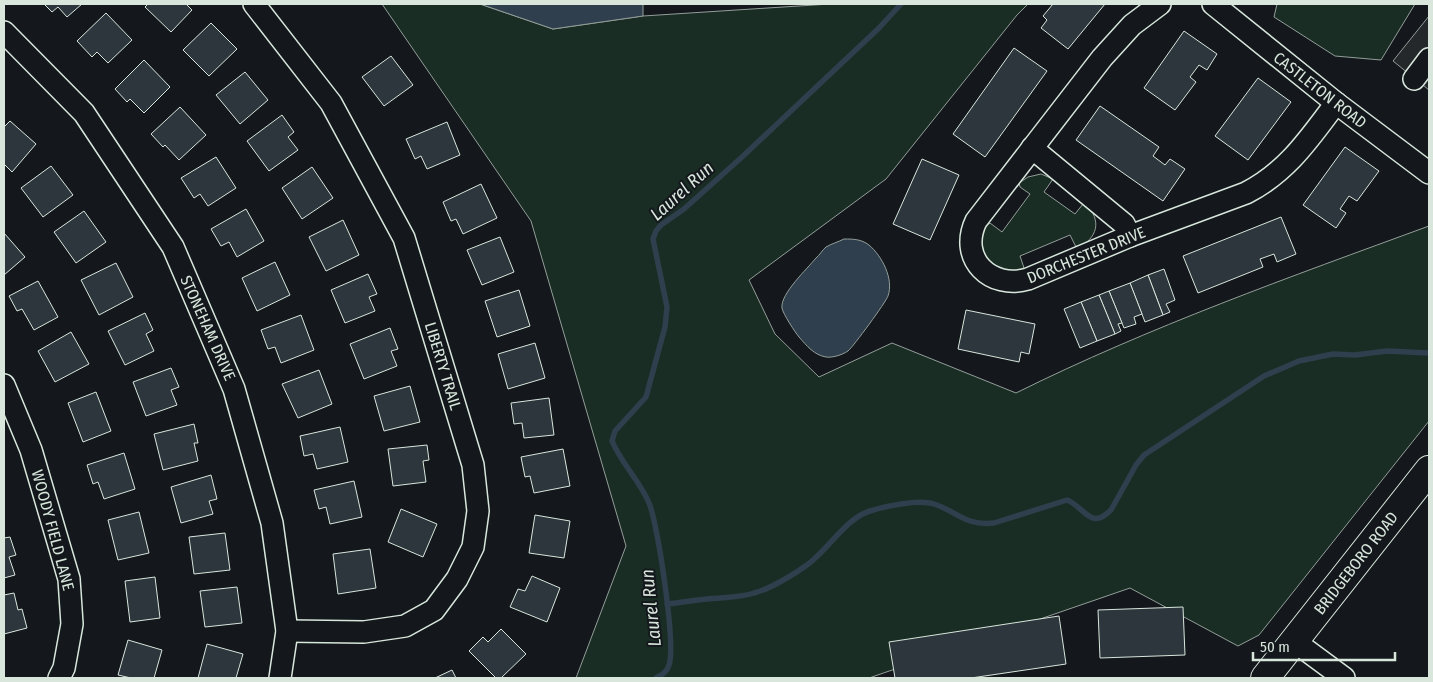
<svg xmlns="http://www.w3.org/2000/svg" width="1433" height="682" font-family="'Fira Sans Condensed',sans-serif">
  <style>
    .green { fill: #1a2d24; stroke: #939e99 }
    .parking { fill: #24282b; stroke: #939e99 }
    .water { fill: #2f3f4d; stroke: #939e99 }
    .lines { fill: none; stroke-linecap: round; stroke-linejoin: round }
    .stream { stroke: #2f3f4d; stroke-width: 5.5 }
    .building { fill: #2c363c; stroke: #d8e6dc }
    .minor-casing { stroke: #d8e6dc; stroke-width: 24 }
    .major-casing { stroke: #d8e6dc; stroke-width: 30 }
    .minor { stroke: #14181c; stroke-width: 21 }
    .major { stroke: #14181c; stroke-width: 28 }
    .labels { text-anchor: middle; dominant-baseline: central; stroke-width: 4; stroke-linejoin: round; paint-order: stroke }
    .street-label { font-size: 16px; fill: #d8e6dc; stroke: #14181c }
    .water-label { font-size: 18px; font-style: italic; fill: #d8e6dc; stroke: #14181c }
  </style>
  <rect width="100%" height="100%" fill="#14181c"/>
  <g class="green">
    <path d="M382 4H480L553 29 643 16 830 4H1028L1017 15 886 179 749 280 775 334 819 377 892 343 1016 393C1149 327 1290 277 1429 226V421L1259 635 1238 646 1130 588 869 678H576L626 546 531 221Z"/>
    <path d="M1277 4H1415L1381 60 1335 56 1274 17Z"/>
    <path d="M1041 174 1053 179 1044 192 1075 214 1083 204 1086 203C1102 222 1098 237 1077 249L1070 235 1020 256 1024 268 1023 271C1016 271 1006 272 999 269 983 262 974 235 990 223L1002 232 1030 194 1020 187 1019 183 1028 177Z"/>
  </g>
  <path class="parking" d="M1429 16V90L1393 61Z"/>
  <g class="water">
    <path d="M480 4H643V16L553 29Z"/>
    <path d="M844 239C853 239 861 239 869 245 882 256 894 279 888 296 886 302 853 347 848 351 842 355 832 358 826 357 814 355 807 346 799 337 795 332 783 314 782 308 780 294 808 268 816 258 820 255 822 250 826 247 831 244 838 242 844 239Z"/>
  </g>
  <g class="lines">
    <g class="stream">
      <path d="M667 604C684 602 702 599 720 598 731 597 742 597 754 593 770 589 793 575 807 565 828 550 846 518 870 511 886 506 919 499 934 504 959 512 964 526 994 523L1067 500C1085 507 1090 531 1111 510L1136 465 1144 455 1264 376 1299 361 1333 354 1355 355 1387 351 1429 353"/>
      <path d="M656 678C662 675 667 672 669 665 676 646 658 524 649 503 640 481 621 463 612 441L615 431 646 397 665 327 667 307 653 239 656 231 661 225 684 209 742 157 879 28 901 4"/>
    </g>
  </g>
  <g class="building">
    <path d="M44 4H82L67 17 58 7 52 12Z"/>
    <path d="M148 4H186L192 10 171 32 145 7Z"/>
    <path d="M1053 4H1105L1068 49 1041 28 1047 20 1043 16Z"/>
    <path d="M106 13 132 40 108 63 97 52 92 57 77 41Z"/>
    <path d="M211 23 237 49 209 76 183 50Z"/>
    <path d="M1184 31 1217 54 1207 70 1199 65 1190 77 1196 82 1175 110 1144 88Z"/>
    <path d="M1014 48 1047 71 985 157 953 134Z"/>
    <path d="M391 56 413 85 384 106 362 77Z"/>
    <path d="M144 60 170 87 144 113 130 99 127 102 115 89Z"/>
    <path d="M245 72 268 100 240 124 216 95Z"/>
    <path d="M1258 78 1291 102 1248 160 1215 136Z"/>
    <path d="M1100 106 1159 147 1153 156 1165 165 1170 159 1185 169 1163 201 1076 140Z"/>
    <path d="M180 107 206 135 179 160 165 145 163 147 151 134Z"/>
    <path d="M282 115 294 132 288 137 298 150 269 171 247 141Z"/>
    <path d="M10 121 36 144 12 172 4 164V127Z"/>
    <path d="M447 122 460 155 427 169 421 156 415 159 406 139Z"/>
    <path d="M1345 147 1379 171 1357 201 1349 196 1340 209 1346 213 1336 228 1303 205Z"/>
    <path d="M216 157 236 188 208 206 200 194 194 198 181 178Z"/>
    <path d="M922 159 959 175 930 240 893 224Z"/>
    <path d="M51 166 73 195 43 217 21 188Z"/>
    <path d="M312 167 333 198 302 219 282 188Z"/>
    <path d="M481 184 497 218 463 234 456 219 451 221 443 202Z"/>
    <path d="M246 209 264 241 237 257 229 242 221 246 211 229Z"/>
    <path d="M84 211 106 242 76 263 54 232Z"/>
    <path d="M1281 217 1296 254 1277 262 1274 254 1260 259 1263 267 1198 293 1183 256Z"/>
    <path d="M343 220 359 255 326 271 309 237Z"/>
    <path d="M4 233 25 257 4 275Z"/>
    <path d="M500 237 514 272 482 285 467 250Z"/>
    <path d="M275 262 290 295 257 311 242 278Z"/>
    <path d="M116 263 133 297 99 315 81 280Z"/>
    <path d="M1164 269 1175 300 1166 304 1170 312 1163 315 1148 275Z"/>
    <path d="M368 274 377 294 369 297 375 311 345 323 331 290Z"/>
    <path d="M1148 275 1163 315 1145 322 1130 283Z"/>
    <path d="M38 281 58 317 34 330 22 309 17 311 9 296Z"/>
    <path d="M1130 283 1142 314 1134 317 1136 324 1124 328 1109 291Z"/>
    <path d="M519 290 530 326 497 337 485 301Z"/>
    <path d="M1109 291 1122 323 1118 324 1121 331 1115 334 1099 295Z"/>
    <path d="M1099 295 1115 334 1097 341 1081 302Z"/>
    <path d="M1081 302 1097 341 1080 348 1064 309Z"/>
    <path d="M966 310 1035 324 1029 354 1021 352 1019 362 958 349Z"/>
    <path d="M145 313 153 330 146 334 154 351 125 365 108 331Z"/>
    <path d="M301 315 314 350 281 363 275 347 268 349 261 330Z"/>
    <path d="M390 328 398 349 391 351 397 366 364 379 350 344Z"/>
    <path d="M71 332 89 364 55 382 38 351Z"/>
    <path d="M535 343 545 378 508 389 498 354Z"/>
    <path d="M171 368 179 387 171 390 177 405 146 416 133 382Z"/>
    <path d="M319 370 332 404 298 418 282 384Z"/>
    <path d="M410 386 420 422 384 431 374 396Z"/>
    <path d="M96 392 111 431 83 442 68 403Z"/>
    <path d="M549 398 554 435 524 438 522 423 514 424 511 403Z"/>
    <path d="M194 424 198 443H194L198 461 163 470 154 434Z"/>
    <path d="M340 427 348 462 317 469 313 454 304 456 300 436Z"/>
    <path d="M427 445 429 460 423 461 426 482 393 486 388 449Z"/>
    <path d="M563 449 570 486 534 493 530 476 525 477 521 457Z"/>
    <path d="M124 453 135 489 104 499 98 482 93 484 87 465Z"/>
    <path d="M211 475 217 499 209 501 213 514 181 523 171 487Z"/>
    <path d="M354 481 362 517 330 524 326 507 319 509 314 490Z"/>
    <path d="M401 509 437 524 423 557 388 542Z"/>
    <path d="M139 512 149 553 118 560 108 520Z"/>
    <path d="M535 515 570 521 564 558 529 553Z"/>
    <path d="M225 533 230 570 194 574 189 537Z"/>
    <path d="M10 537 16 555 9 557 15 575 4 578V538Z"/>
    <path d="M370 549 376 588 338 594 333 554Z"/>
    <path d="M532 576 560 588 547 622 510 607 518 589 525 591Z"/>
    <path d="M155 577 160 618 130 622 125 581Z"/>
    <path d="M237 587 242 623 205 627 200 591Z"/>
    <path d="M14 593 18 610 22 609 27 628 4 634V595Z"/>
    <path d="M1183 607 1185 655 1100 658 1098 610Z"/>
    <path d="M1059 616 1066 664 971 678H895L889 642Z"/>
    <path d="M501 629 526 654 501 678H496L469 651 483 637 488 642Z"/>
    <path d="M128 640 162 650 154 678H131L118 675Z"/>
    <path d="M207 644 243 654 236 678H198Z"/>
    <path d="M452 670 456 678H435Z"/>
  </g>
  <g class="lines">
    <defs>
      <g id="minor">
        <path d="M254 4 331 103 404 238 473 465 478 511 473 547 457 579 434 610 405 626 364 632 287 631"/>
        <path d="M1160 4 1132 25 1102 58 976 221C958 259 991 290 1028 279L1130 236 1246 193C1287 172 1309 139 1336 103"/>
        <path d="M1213 4 1336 103 1429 173"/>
        <path d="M4 32 84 113 173 247 234 389 272 523 287 631 280 678"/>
        <path d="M1414 79 1429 59"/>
        <path d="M1032 148 1124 224 1130 236"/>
        <path d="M4 385 31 450 69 579 72 624 64 668 59 678"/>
        <path d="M1294 641 1344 678"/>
      </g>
      <path id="major" d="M1265 678 1429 470"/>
    </defs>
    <use href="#minor" class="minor-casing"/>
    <use href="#major" class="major-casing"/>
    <use href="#minor" class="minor"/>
    <use href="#major" class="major"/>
  </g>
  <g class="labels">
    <g class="street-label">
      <text transform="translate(1320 90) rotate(38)">CASTLETON ROAD</text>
      <text transform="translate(1086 255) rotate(-22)">DORCHESTER DRIVE</text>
      <text transform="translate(208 328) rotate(66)">STONEHAM DRIVE</text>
      <text transform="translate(443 366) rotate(73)">LIBERTY TRAIL</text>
      <text transform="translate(53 530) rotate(75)">WOODY FIELD LANE</text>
      <text transform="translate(1356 563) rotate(-52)">BRIDGEBORO ROAD</text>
    </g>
    <g class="water-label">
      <text transform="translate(682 191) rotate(-42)">Laurel Run</text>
      <text transform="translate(651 608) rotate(-96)">Laurel Run</text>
    </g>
  </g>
  <rect width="1433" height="682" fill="none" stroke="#d8e6dc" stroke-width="10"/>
  <path d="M1253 652v8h142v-8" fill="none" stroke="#d8e6dc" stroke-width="2.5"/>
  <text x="1260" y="652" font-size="15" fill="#d8e6dc" stroke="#14181c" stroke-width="4" paint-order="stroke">50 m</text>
</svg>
